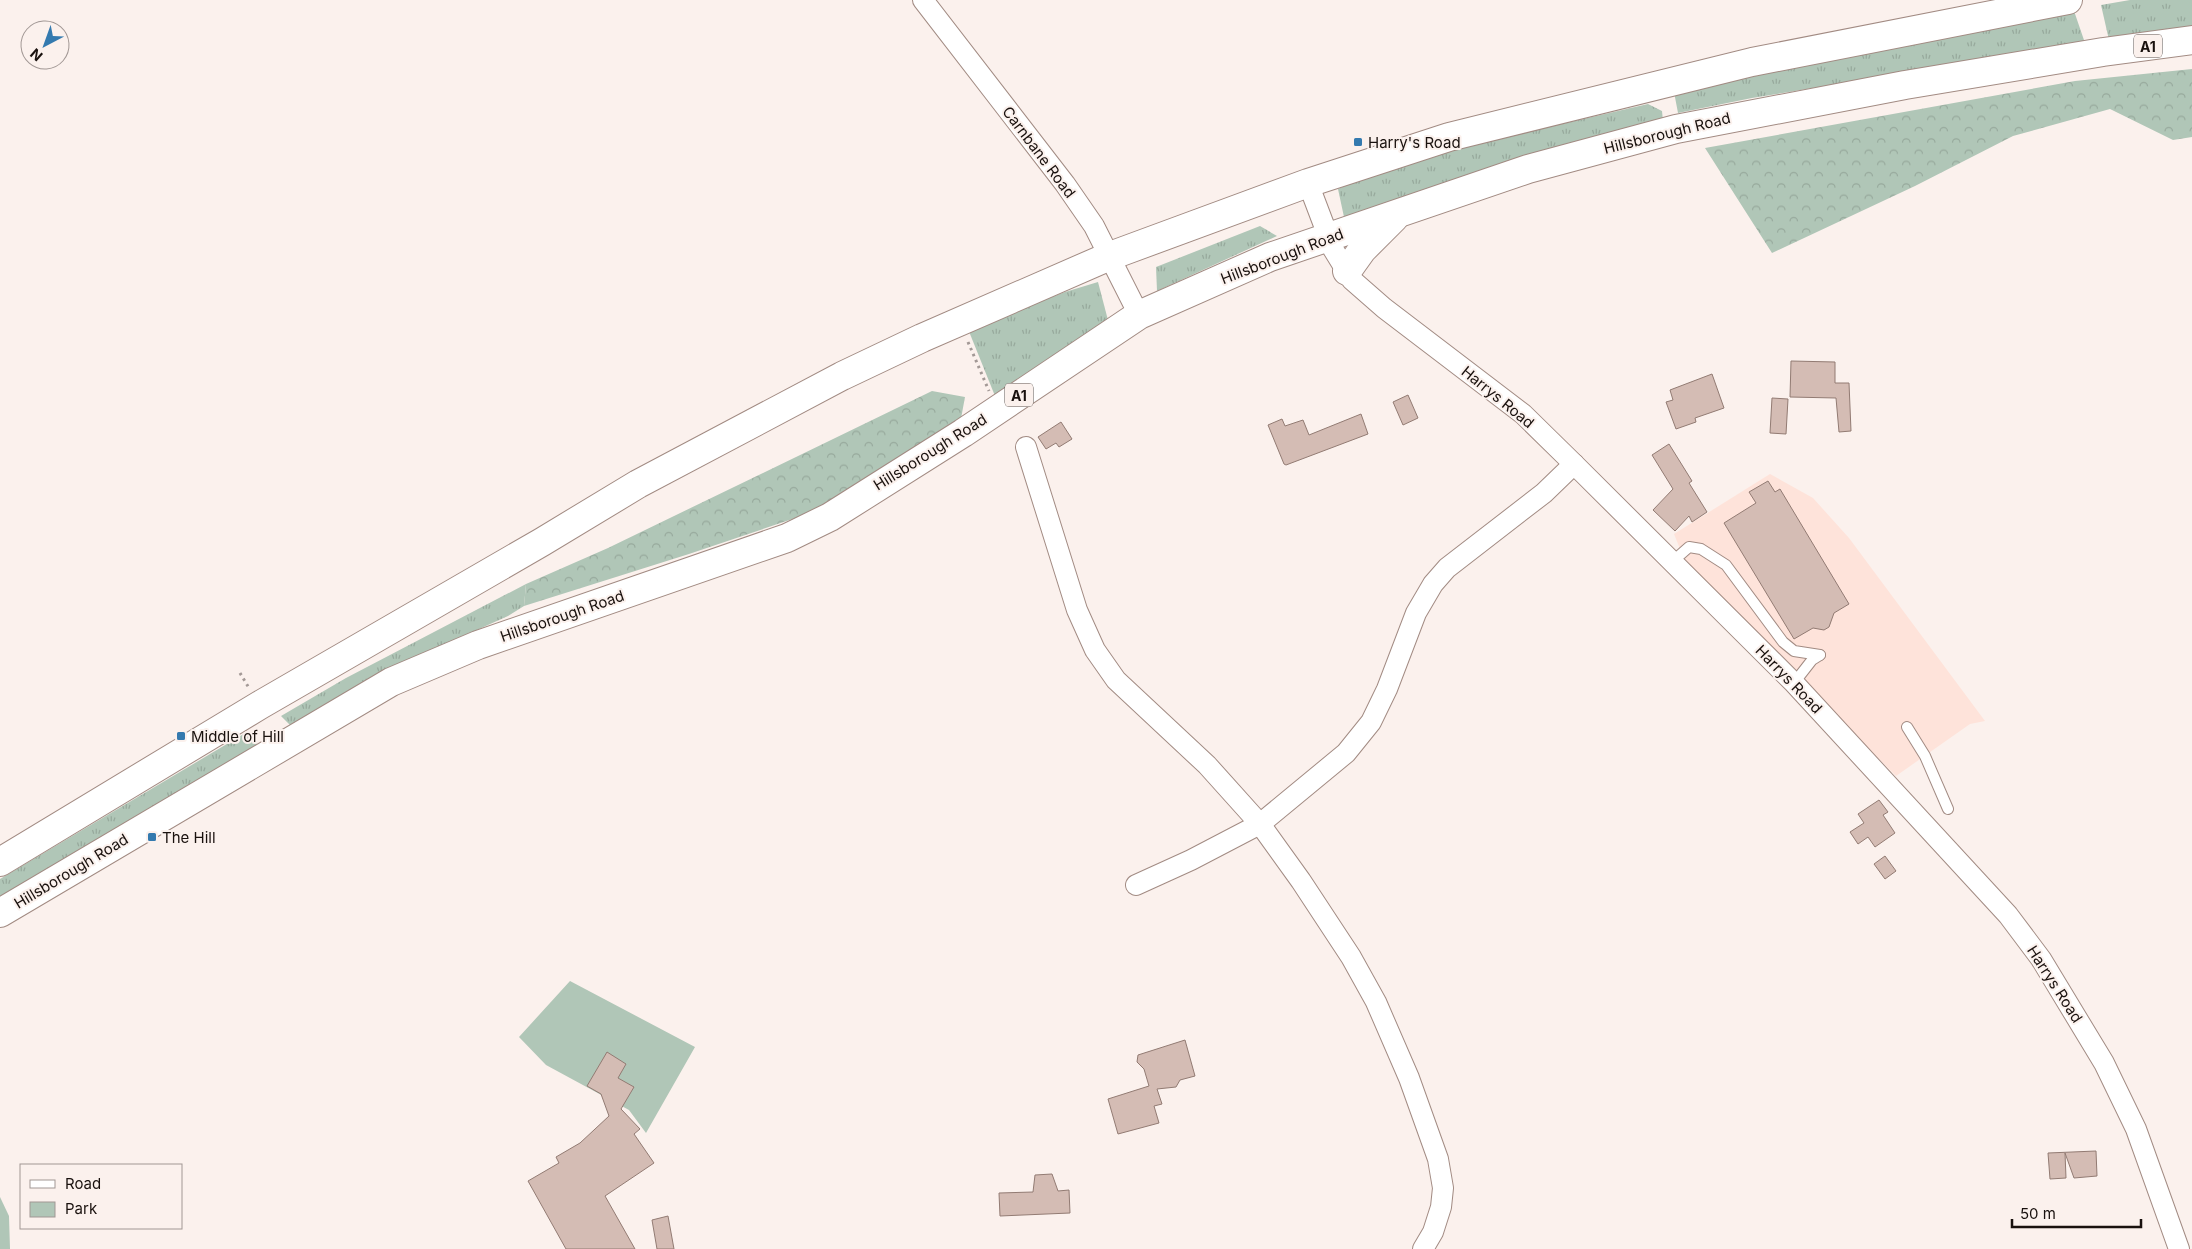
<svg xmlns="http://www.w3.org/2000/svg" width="2192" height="1249" font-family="Inter,sans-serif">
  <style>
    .built { fill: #fee3da }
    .grass { fill: url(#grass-tufts) }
    .forest { fill: url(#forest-crowns) }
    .green { fill: #b0c6b7 }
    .building { fill: #d4bcb4; stroke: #927b73 }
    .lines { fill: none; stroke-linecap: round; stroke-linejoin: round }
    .service-casing { stroke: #a28b83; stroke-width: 12 }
    .minor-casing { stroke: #a28b83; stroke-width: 22 }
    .trunk-casing { stroke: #a28b83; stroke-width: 30 }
    .path { stroke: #a39996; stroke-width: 3; stroke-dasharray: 2.5 4; stroke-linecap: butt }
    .service { stroke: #fff; stroke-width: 10 }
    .minor { stroke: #fff; stroke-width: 20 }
    .trunk { stroke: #fff; stroke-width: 28 }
    .poi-dot { fill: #347aaf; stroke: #fbf1ed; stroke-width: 2 }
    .labels { text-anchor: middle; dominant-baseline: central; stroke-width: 4; stroke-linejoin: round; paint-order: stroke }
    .shield { fill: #fbf1ed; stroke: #5d5451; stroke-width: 1 }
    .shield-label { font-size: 14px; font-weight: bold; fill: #19110e }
    .street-label { font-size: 15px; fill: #19110e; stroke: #fbf1ed }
    .poi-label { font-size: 15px; fill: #19110e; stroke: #fbf1ed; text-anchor: start }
  </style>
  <defs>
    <pattern id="grass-tufts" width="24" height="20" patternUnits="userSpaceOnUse" patternTransform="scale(1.25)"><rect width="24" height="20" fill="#b0c6b7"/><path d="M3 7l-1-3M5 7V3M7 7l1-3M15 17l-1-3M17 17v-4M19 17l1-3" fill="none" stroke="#97a99c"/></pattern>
    <pattern id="forest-crowns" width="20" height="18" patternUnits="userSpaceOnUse" patternTransform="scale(1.25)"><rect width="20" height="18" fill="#b0c6b7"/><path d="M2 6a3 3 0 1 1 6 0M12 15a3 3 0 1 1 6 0" fill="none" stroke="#97a99c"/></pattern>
  </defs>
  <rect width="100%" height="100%" fill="#fbf1ed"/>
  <path class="built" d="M1770 474 1813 498 1849 538 1985 721 1970 724 1896 776 1687 566 1674 534Z"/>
  <g class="grass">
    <path d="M2130 0H2192V28L2109 40 2101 5Z"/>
    <path d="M2073 8 2085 43 1752 98 1678 113 1674 92Z"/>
    <path d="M1648 104 1662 111 1663 121 1520 162 1344 217 1338 189 1354 182 1475 144Z"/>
    <path d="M1260 226 1277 236 1157 291 1156 267Z"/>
    <path d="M1098 282 1109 324 995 396 968 329 1065 292Z"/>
    <path d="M526 584 524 606 508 616 381 673 290 725 281 716 346 678Z"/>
    <path d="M247 732 258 745 0 901V879Z"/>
  </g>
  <g class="forest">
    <path d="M2192 69V137L2173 140 2110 109 2013 136 1915 186 1772 253 1705 148 2075 81Z"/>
    <path d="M932 391 965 397 960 424 825 508 689 554 524 606 526 584 608 548Z"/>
  </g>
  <g class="green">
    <path d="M570 981 695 1047 646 1133 629 1110 546 1065 519 1037Z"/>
    <path d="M0 1197 9 1216 10 1249H0Z"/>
  </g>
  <g class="building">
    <path d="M1791 361 1835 362V383H1849L1851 431 1839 432 1836 398 1790 397Z"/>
    <path d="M1712 374 1724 408 1695 418 1696 422 1676 429 1666 402 1673 400 1670 390Z"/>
    <path d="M1408 395 1418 418 1403 425 1393 402Z"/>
    <path d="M1772 398 1788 399 1786 434 1770 433Z"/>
    <path d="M1361 414 1368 434 1286 465 1284 464 1268 425 1282 419 1285 426 1303 420 1309 435Z"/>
    <path d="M1061 422 1072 439 1059 447 1056 443 1046 449 1038 437Z"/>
    <path d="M1669 444 1692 481 1689 483 1707 512 1692 522 1689 516 1675 531 1653 510 1673 489 1652 455Z"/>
    <path d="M1768 481 1775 492 1780 489 1849 604 1834 613 1829 627 1824 630 1813 628 1794 639 1724 523 1756 503 1749 492Z"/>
    <path d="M1879 800 1888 812 1883 815 1895 833 1875 847 1868 837 1858 844 1850 832 1864 823 1858 814Z"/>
    <path d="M1885 856 1896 871 1885 879 1874 864Z"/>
    <path d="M1185 1040 1195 1076 1180 1080 1176 1087 1157 1089 1162 1104 1154 1106 1159 1123 1118 1134 1108 1099 1149 1086 1144 1069 1137 1062 1138 1055Z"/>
    <path d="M607 1052 626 1064 618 1078 634 1087 621 1109 640 1129 634 1134 654 1163 605 1196 635 1249H566L528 1181 559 1163 556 1157 580 1143 609 1116 601 1094 587 1086Z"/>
    <path d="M2096 1151 2097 1176 2074 1178 2065 1153 2066 1178 2050 1179 2048 1153Z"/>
    <path d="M1052 1174 1058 1191 1069 1190 1070 1213 1000 1216 999 1193 1033 1192 1035 1175Z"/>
    <path d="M668 1216 674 1249H657L652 1220Z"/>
  </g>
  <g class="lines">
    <defs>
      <g id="service">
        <path d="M1672 562 1689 547 1701 549 1726 565 1783 642 1794 651 1820 655"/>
        <path d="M1794 683 1812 660 1820 655"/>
        <path d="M1907 727 1925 756 1948 809"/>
      </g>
      <g id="minor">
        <path d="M923 0 1065 184 1094 226 1139 315"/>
        <path d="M1308 183 1333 249 1352 280 1384 308 1523 414 1574 464 1794 683 2008 915 2041 959 2104 1063 2136 1129 2179 1249"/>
        <path d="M1026 447 1077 610 1095 650 1116 680 1207 765 1260 824 1301 881 1351 957 1376 1002 1409 1078 1438 1159 1443 1188 1441 1207 1433 1232 1423 1249"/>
        <path d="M1136 885 1191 860 1260 824 1346 753 1371 722 1387 689 1416 613 1433 584 1447 568 1544 493 1574 464"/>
      </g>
      <g id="trunk">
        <path d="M1347 271 1362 250 1394 218"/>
        <path d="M0 862 260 705 542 542 638 484 842 376 922 338 1110 256 1308 183 1449 137 1752 62 2068 0"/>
        <path d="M0 913 391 682 478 645 787 538 830 517 963 433 1139 315 1270 257 1528 169 1676 129 1905 85 2103 52 2192 40"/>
      </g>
    </defs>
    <use href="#service" class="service-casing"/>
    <use href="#minor" class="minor-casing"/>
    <use href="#trunk" class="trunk-casing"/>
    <g class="path">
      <path d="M968 342 989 391"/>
      <path d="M240 673 249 688"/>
    </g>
    <use href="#service" class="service"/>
    <use href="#minor" class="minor"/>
    <use href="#trunk" class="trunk"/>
  </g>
  <g class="poi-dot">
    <rect x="1353" y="137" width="10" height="10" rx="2.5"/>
    <rect x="176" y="731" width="10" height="10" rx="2.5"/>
    <rect x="147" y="832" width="10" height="10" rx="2.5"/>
  </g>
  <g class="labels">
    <g class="shield">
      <rect x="2134" y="34.5" width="28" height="23" rx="4"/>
      <rect x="1005" y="383.5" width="28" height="23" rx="4"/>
    </g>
    <g class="shield-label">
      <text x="2148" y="46">A1</text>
      <text x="1019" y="395">A1</text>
    </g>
    <g class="street-label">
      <text transform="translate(1667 133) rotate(-14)">Hillsborough Road</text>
      <text transform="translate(1039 152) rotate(53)">Carnbane Road</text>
      <text transform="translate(1282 256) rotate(-21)">Hillsborough Road</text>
      <text transform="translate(1498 397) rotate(39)">Harrys Road</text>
      <text transform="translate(930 452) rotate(-32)">Hillsborough Road</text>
      <text transform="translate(562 616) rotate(-19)">Hillsborough Road</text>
      <text transform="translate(1789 679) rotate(46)">Harrys Road</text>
      <text transform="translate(71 871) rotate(-31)">Hillsborough Road</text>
      <text transform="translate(2055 984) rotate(57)">Harrys Road</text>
    </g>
    <g class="poi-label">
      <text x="1368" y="142">Harry's Road</text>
      <text x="191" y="736">Middle of Hill</text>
      <text x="162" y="837">The Hill</text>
    </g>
  </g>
  <rect x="20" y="1164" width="162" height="65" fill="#fbf1ed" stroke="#a19794"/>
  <rect x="30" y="1180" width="25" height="8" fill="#ffffff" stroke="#a19794"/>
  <text x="65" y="1189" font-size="15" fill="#19110e">Road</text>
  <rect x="30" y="1202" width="25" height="15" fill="#b0c6b7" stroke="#a19794"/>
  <text x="65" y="1214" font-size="15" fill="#19110e">Park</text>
  <g transform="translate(45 45) rotate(221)"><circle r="24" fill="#fbf1ed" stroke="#a19794"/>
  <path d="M0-4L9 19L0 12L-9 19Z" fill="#347aaf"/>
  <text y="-8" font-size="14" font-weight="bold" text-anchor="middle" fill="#19110e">N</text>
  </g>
  <path d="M2012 1219v8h129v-8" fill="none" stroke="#19110e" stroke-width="2.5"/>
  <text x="2020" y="1219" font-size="15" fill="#19110e" stroke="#fbf1ed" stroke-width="4" paint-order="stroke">50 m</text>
</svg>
